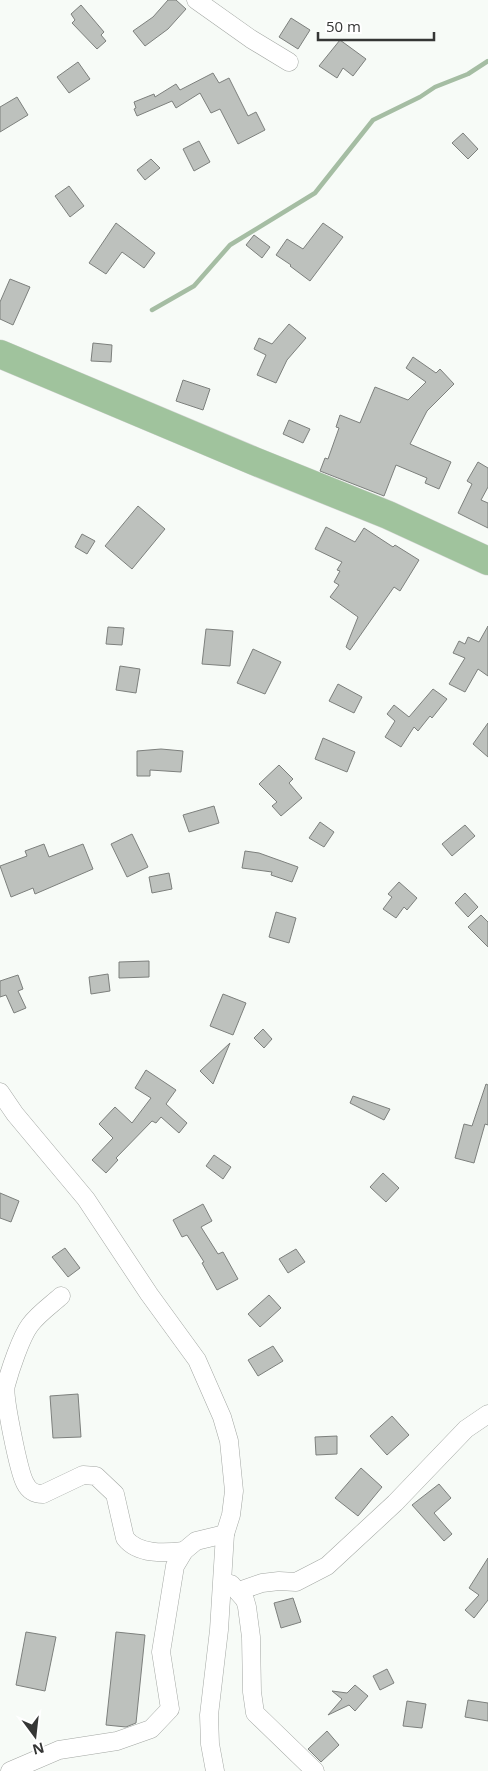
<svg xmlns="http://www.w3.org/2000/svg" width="488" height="1771" font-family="'Open Sans',sans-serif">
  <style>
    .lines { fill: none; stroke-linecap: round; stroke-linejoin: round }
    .stream { stroke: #a5bda3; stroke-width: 4.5 }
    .building { fill: #bdc1bd; stroke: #7d807d }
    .minor-casing { stroke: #a3a7a3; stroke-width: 19 }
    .primary-casing { stroke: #d7d7d7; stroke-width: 29 }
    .minor { stroke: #fff; stroke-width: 18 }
    .primary { stroke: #a0c39d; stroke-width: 28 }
  </style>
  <rect width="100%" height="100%" fill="#f7fbf7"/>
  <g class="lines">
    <path class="stream" d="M152 310 194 286 230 245 315 193 373 120 420 97 435 87 468 74 488 61"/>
  </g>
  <g class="building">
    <path d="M168 0H176L186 9 168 29 145 46 133 31 153 17Z"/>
    <path d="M81 5 104 32 101 35 106 41 97 49 72 23 75 20 71 14Z"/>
    <path d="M291 18 310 30 298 49 279 37Z"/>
    <path d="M340 40 366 59 353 76 343 68 337 78 319 66Z"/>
    <path d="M78 62 90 79 69 93 57 77Z"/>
    <path d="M213 73 219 83 229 78 248 116 256 112 265 130 238 144 220 109 211 113 200 93 176 108 172 101 137 116 134 109 136 108 134 102 154 94 155 97 176 84 180 90Z"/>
    <path d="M17 97 28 115 0 132V107Z"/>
    <path d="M463 133 478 149 468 159 452 143Z"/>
    <path d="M199 141 210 162 194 171 183 149Z"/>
    <path d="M151 159 160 168 145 180 137 170Z"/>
    <path d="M69 186 84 206 70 217 55 196Z"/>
    <path d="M116 223 155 253 144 268 122 252 106 274 89 263Z"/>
    <path d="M323 223 343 237 310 281 290 266 291 265 276 255 287 239 303 249Z"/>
    <path d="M254 235 270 247 262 258 246 245Z"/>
    <path d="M10 279 30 287 13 325 0 319V302Z"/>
    <path d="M289 324 306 338 287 360 276 383 257 375 266 355 254 349 259 338 272 344Z"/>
    <path d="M93 343 112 345 111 362 91 361Z"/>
    <path d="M413 357 436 373 440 369 454 384 427 411 410 444 451 462 439 489 425 483 427 478 396 465 384 496 320 471 325 458 328 459 339 428 336 427 340 415 360 423 375 387 408 400 426 382 406 368Z"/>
    <path d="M183 380 210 389 203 410 176 401Z"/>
    <path d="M289 420 310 429 303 443 283 434Z"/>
    <path d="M478 462 488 468V487L481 500 488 503V528L458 513 472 484 467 481Z"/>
    <path d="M138 506 165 529 132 569 105 546Z"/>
    <path d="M326 527 355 542 364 528 393 547 395 545 419 560 400 591 394 587 350 650 346 647 358 617 330 597 339 585 334 582 340 571 337 570 342 562 315 549Z"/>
    <path d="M82 534 95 541 87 554 75 547Z"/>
    <path d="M488 626V676L478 669 465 692 449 684 465 658 453 653 459 641 465 644 468 637 479 642Z"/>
    <path d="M108 627 124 628 122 645 106 644Z"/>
    <path d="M206 629 233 631 230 666 202 664Z"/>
    <path d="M253 649 281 662 265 694 237 683Z"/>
    <path d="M120 666 140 669 136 693 116 690Z"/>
    <path d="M338 684 362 697 354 713 329 701Z"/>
    <path d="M433 689 447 699 432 718 430 716 418 731 414 727 401 747 385 737 395 721 387 714 394 705 409 717Z"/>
    <path d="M488 723V757L473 744Z"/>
    <path d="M323 738 355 752 347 772 315 759Z"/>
    <path d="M161 749 183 751 181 772 150 770V776H137V751Z"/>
    <path d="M279 765 293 779 289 783 302 798 281 816 272 806 277 802 259 784Z"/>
    <path d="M214 806 219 823 189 832 183 815Z"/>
    <path d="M320 822 334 832 324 847 309 838Z"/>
    <path d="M465 825 475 836 452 856 442 844Z"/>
    <path d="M132 834 148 867 127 877 111 844Z"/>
    <path d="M44 844 49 857 83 844 93 869 35 894 33 888 11 897 0 866 27 856 25 851Z"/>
    <path d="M245 851 259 853 298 867 292 882 271 875 272 872 242 868Z"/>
    <path d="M169 873 172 889 152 893 149 877Z"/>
    <path d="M399 882 417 898 407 910 404 907 396 918 383 909 392 897 388 894Z"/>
    <path d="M465 893 478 907 468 917 455 903Z"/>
    <path d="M276 912 296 918 289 943 269 937Z"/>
    <path d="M481 915 488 922V947L468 927Z"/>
    <path d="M149 961V977L119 978V962Z"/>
    <path d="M108 974 110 991 91 994 89 977Z"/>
    <path d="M18 975 23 989 18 991 26 1008 14 1013 6 995 0 997V981Z"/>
    <path d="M223 994 246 1003 233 1035 210 1026Z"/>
    <path d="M263 1029 272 1039 264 1048 254 1038Z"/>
    <path d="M230 1043 213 1084 200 1071Z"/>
    <path d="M146 1070 176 1090 166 1104 187 1123 179 1133 161 1117 156 1123 152 1121 116 1158 118 1160 106 1173 92 1160 113 1138 99 1124 115 1107 132 1123 151 1098 135 1088Z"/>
    <path d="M486 1084 488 1085V1125L485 1124 474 1163 455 1158 464 1124 472 1126Z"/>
    <path d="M353 1096 390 1109 384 1120 350 1103Z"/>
    <path d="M214 1155 231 1167 223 1179 206 1166Z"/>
    <path d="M383 1173 399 1188 386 1202 370 1187Z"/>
    <path d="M0 1193 19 1201 11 1222 0 1218Z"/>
    <path d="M203 1204 212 1221 201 1227 218 1254 223 1252 238 1279 217 1290 202 1263 204 1262 187 1235 182 1237 173 1220Z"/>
    <path d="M65 1248 80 1268 68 1277 52 1257Z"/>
    <path d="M296 1249 305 1262 288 1273 279 1259Z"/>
    <path d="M269 1295 281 1308 260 1327 248 1314Z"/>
    <path d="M273 1346 283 1361 258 1376 248 1360Z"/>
    <path d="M78 1394 81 1437 53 1438 50 1396Z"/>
    <path d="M392 1416 409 1435 387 1455 370 1436Z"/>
    <path d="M337 1436V1454L316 1455 315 1437Z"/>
    <path d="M361 1468 382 1487 358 1516 335 1498Z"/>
    <path d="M439 1484 451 1498 434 1513 452 1534 444 1541 412 1505Z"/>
    <path d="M488 1558V1600L474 1618 465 1610 479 1595 469 1588Z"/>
    <path d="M293 1598 301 1622 281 1628 274 1603Z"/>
    <path d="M26 1632 56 1637 45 1691 16 1685Z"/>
    <path d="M116 1632 145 1635 136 1723 126 1727 106 1725Z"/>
    <path d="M387 1669 394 1683 380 1690 373 1676Z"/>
    <path d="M355 1685 368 1696 355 1711 349 1705 328 1715 342 1699 332 1691 347 1693Z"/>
    <path d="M468 1700 488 1703V1721L465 1717Z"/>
    <path d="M407 1701 426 1704 422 1728 403 1726Z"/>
    <path d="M327 1731 339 1745 321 1762 308 1749Z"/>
  </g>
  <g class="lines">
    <defs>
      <g id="minor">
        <path d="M196 0 251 39 289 62"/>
        <path d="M0 1092 15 1114 86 1199 149 1294 197 1360 222 1417 229 1441 234 1491 231 1515 225 1534 196 1541 184 1551 175 1566 161 1652 170 1709 151 1729 117 1741 59 1750 10 1771"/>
        <path d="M61 1296C51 1305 38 1314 30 1325 21 1337 10 1370 6 1385 3 1396 19 1472 25 1483 29 1491 34 1494 43 1494L83 1475 96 1476 115 1494 125 1538C138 1555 165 1553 184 1551"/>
        <path d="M231 1584 245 1600 247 1607 251 1637 252 1692 255 1713 315 1771"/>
        <path d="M239 1591 262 1583 279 1581 296 1582 327 1566 395 1503 466 1429 488 1414"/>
        <path d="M215 1771 210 1744 209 1715 219 1630 225 1534"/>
      </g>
      <path id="primary" d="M0 354 254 461 388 515 488 561"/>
    </defs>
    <use href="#minor" class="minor-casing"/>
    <use href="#primary" class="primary-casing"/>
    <use href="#minor" class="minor"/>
    <use href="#primary" class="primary"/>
  </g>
  <g transform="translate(35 1736) rotate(165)" stroke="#ffffff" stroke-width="4" paint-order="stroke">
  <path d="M0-4L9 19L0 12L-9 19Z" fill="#353635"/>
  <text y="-8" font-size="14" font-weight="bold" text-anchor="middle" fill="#353635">N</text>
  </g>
  <path d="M318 32v8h116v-8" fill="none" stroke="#353635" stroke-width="2.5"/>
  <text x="326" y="32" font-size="15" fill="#353635" stroke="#ffffff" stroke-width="4" paint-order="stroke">50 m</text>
</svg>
